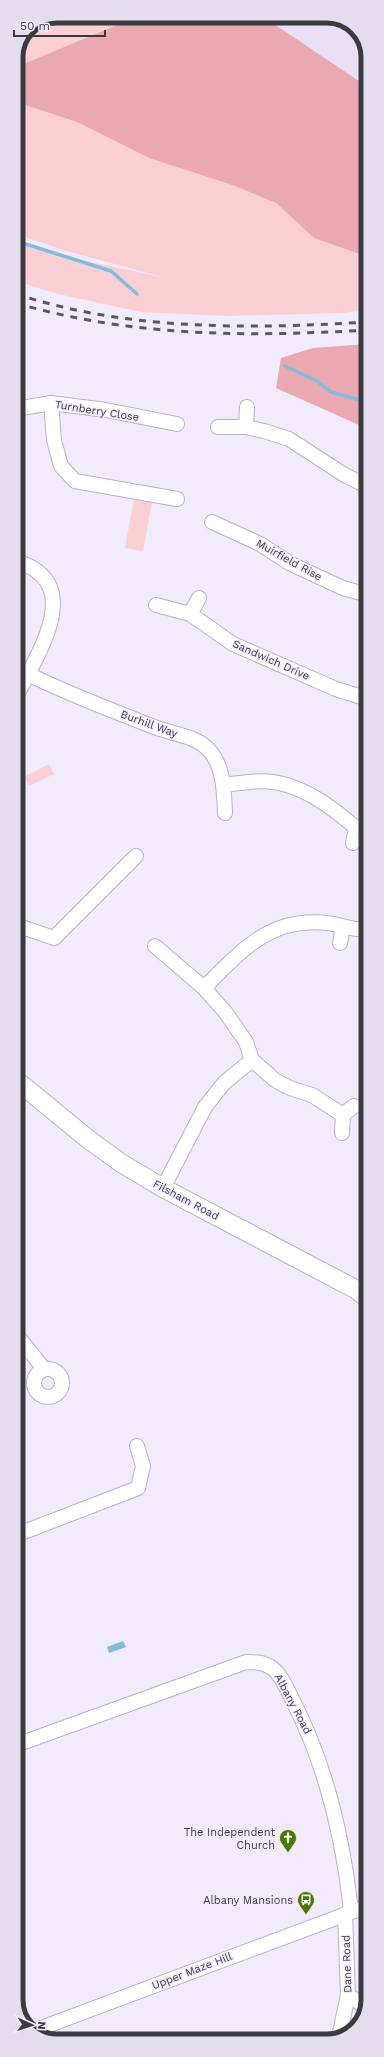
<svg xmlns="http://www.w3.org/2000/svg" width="384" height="2057" font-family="'Work Sans',sans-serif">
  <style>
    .built { fill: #e9e0f8 }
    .green { fill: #f9cfd4 }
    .forest { fill: #eaa9b1 }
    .water { fill: #81bcdd }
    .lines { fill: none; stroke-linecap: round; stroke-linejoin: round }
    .stream { stroke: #81bcdd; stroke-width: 3.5 }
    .minor-casing { stroke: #b8b2c3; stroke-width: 16 }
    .tertiary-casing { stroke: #b8b2c3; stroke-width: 20 }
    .minor { stroke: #fff; stroke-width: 14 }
    .tertiary { stroke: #fff; stroke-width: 18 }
    .rail { stroke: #59575f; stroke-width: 3; stroke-dasharray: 7 7; stroke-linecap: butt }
    .labels { text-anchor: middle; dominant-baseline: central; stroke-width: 3; stroke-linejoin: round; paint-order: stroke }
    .street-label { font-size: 11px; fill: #3c3a41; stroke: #f1ebfc }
    .poi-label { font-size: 11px; fill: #3c3a41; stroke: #f1ebfc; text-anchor: end }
    .rim { fill: none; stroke: #3c3a41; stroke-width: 5 }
  </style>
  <rect width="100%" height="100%" fill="#f1ebfc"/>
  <g class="built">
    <path d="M57 16H79L25 35 28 28Z"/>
    <path d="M262 16H332L356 28 368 51V87Z"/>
  </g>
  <g class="green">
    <path d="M79 16H139L16 67V57L25 35Z"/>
    <path d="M16 102 77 122 149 158 235 186 276 203 314 238 368 257V310L343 313 227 316 141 312 58 294 16 281V243L48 253 166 278 63 250 16 234Z"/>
    <path d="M134 499 152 502 143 551 125 548Z"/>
    <path d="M49 764 54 774 29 786 24 777Z"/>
  </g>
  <g class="forest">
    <path d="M139 16H262L368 87V257L314 238 276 203 235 186 149 158 77 122 16 102V67Z"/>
    <path d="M368 344V429L276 388 281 358 313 348Z"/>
  </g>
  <path class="water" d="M123 1641 126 1647 109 1653 107 1647Z"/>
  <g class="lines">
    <g class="stream">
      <path d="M16 241 111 271 137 294"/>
      <path d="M285 366 317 381 331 392 363 401"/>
    </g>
    <defs>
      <g id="minor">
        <path d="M51 403 54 440 61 466 75 481 177 499"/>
        <path d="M16 409 51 403 106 410 177 424"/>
        <path d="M218 427H246L264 431 289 439 343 474 368 487"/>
        <path d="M246 427 247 407"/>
        <path d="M212 522 260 544 291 564 343 588 368 595"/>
        <path d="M16 561C88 583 36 656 16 697"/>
        <path d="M156 605 190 614 233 644 336 689 368 699"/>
        <path d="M190 614 199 598"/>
        <path d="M28 674C70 695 114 711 157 728 174 734 195 736 208 749 224 765 224 792 225 813"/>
        <path d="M223 785C241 783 261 779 279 783 308 789 334 809 356 828L368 824"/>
        <path d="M353 843 356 828"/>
        <path d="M16 925 54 938 136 856"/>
        <path d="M340 943 343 927"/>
        <path d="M155 946 204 988 226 1013 246 1042 252 1060 275 1080 290 1088 312 1095 343 1115 342 1133"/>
        <path d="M204 988C240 952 270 916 327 923 337 924 347 928 357 929"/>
        <path d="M343 1115 354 1106"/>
        <path d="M163 1188 205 1107 224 1083 252 1060"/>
        <path d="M16 1334 44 1369"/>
        <circle cx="48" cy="1383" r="14"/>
        <path d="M16 1535 138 1488 143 1466 137 1446"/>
        <path d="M16 1745 246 1662C255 1662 264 1662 272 1668 281 1674 288 1691 293 1701 327 1767 343 1838 351 1911"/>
        <path d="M348 1995 366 2007"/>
        <path d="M33 2031 368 1906"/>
        <path d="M339 2037 348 1995 345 1914"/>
      </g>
      <path id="tertiary" d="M16 1080 88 1139 121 1163 163 1188 357 1290 368 1299"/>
    </defs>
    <use href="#minor" class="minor-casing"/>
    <use href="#tertiary" class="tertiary-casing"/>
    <use href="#minor" class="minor"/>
    <use href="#tertiary" class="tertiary"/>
    <g class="rail">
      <path d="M16 294C129 331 251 329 368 322"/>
      <path d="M16 303C131 337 249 337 368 330"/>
    </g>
  </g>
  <defs>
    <symbol id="church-pin" viewBox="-11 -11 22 30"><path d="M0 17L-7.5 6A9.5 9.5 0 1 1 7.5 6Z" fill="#497900" stroke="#f1ebfc"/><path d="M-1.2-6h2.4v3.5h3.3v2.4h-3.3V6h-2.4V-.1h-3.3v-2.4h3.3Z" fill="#fff"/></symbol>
    <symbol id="bus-pin" viewBox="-11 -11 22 30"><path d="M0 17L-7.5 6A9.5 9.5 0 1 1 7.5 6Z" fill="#497900" stroke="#f1ebfc"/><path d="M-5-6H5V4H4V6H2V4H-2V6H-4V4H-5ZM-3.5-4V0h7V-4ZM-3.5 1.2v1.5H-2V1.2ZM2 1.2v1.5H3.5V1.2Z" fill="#fff"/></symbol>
  </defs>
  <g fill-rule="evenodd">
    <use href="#church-pin" x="278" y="1828" width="20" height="27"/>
    <use href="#bus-pin" x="296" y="1890" width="20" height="27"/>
  </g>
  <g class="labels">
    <g class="street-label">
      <text transform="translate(97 411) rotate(9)">Turnberry Close</text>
      <text transform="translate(289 560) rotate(29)">Muirfield Rise</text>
      <text transform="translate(271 660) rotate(24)">Sandwich Drive</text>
      <text transform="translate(149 724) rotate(20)">Burhill Way</text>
      <text transform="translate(186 1200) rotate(28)">Filsham Road</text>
      <text transform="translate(293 1704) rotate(62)">Albany Road</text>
      <text transform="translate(347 1964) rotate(-92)">Dane Road</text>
      <text transform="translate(192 1971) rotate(-21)">Upper Maze Hill</text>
    </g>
    <g class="poi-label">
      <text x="275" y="1832">The Independent<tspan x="275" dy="13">Church</tspan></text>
      <text x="293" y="1900">Albany Mansions</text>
    </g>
  </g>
  <path d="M0 0H384V2057H0ZM57 23H327A34 34 0 0 1 361 57V2000A34 34 0 0 1 327 2034H57A34 34 0 0 1 23 2000V57A34 34 0 0 1 57 23Z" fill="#e3dded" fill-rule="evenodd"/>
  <path class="rim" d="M57 23H327A34 34 0 0 1 361 57V2000A34 34 0 0 1 327 2034H57A34 34 0 0 1 23 2000V57A34 34 0 0 1 57 23Z"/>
  <g transform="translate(32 2025) rotate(93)" stroke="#f1ebfc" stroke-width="3" paint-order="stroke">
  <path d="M0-3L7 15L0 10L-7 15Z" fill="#3c3a41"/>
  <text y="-6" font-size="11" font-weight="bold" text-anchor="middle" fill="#3c3a41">N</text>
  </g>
  <path d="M14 30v6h91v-6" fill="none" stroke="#3c3a41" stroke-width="2"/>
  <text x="20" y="30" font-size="12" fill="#3c3a41" stroke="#f1ebfc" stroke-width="3" paint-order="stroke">50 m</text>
</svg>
